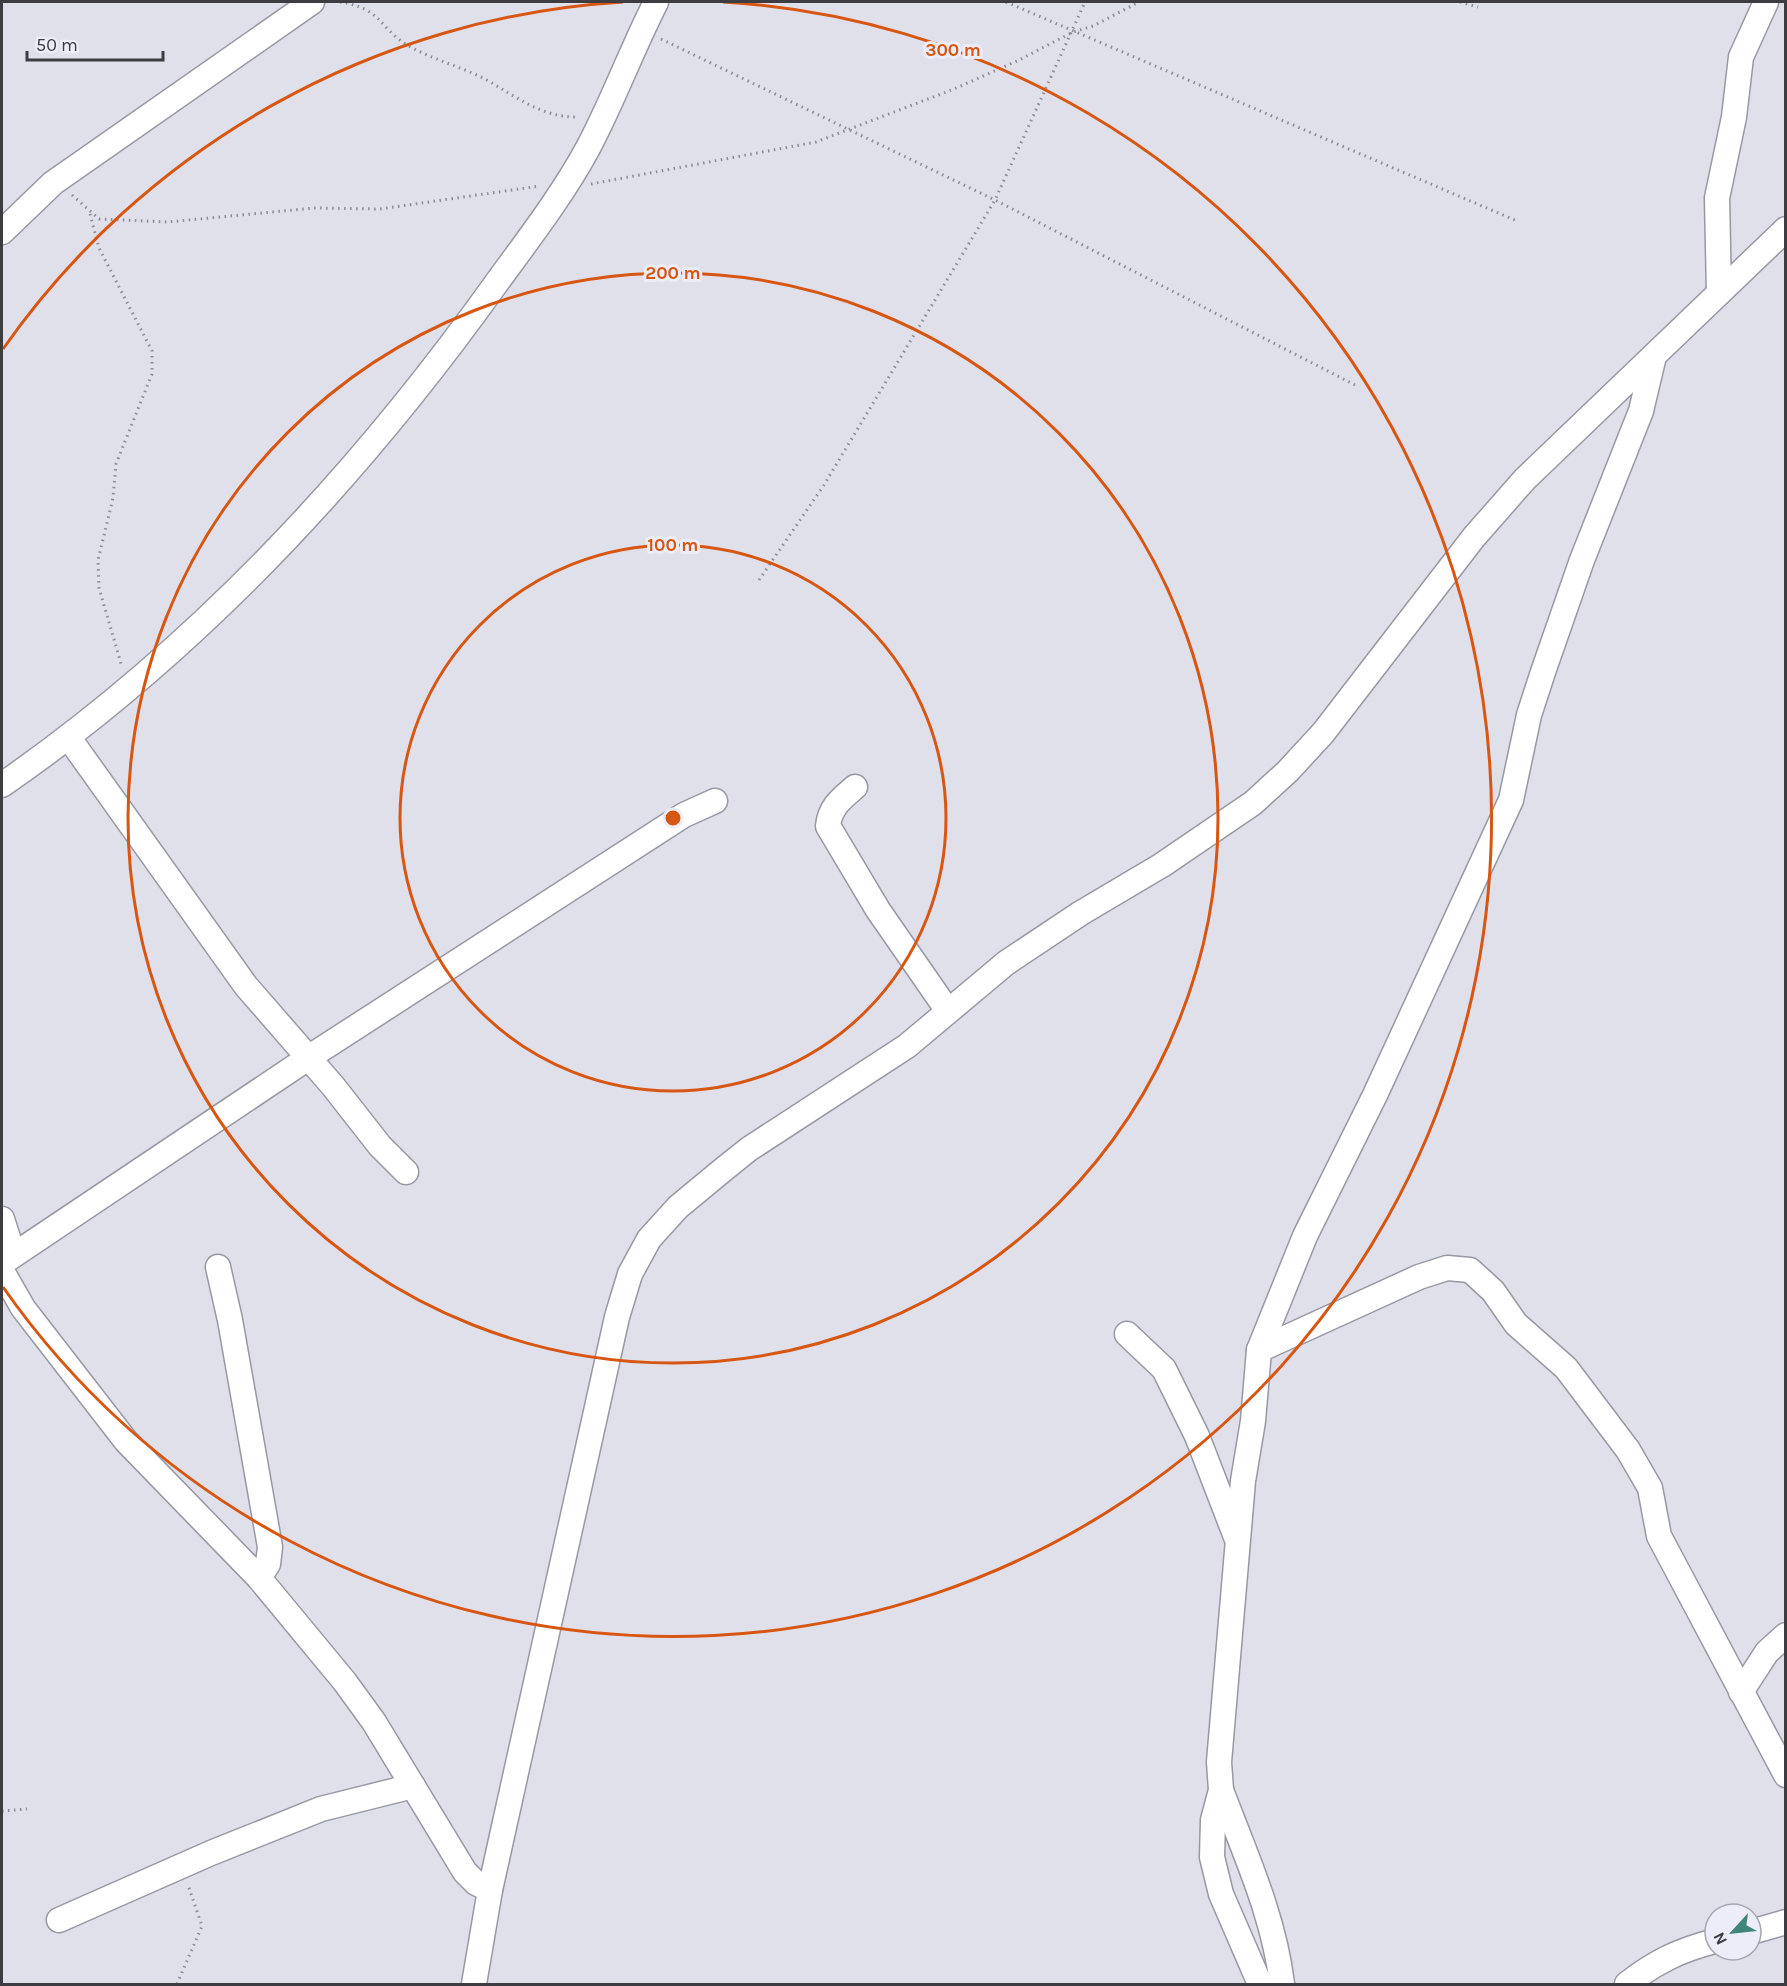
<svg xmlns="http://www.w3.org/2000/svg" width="1787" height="1986" font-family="Karla,sans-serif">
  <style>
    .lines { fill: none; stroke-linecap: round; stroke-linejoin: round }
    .minor-casing { stroke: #9898a3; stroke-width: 27 }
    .path { stroke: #8b8b93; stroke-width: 3; stroke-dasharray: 1.5 4.5; stroke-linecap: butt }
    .minor { stroke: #fff; stroke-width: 24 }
    .ring { fill: none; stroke: #d75611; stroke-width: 3 }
    .centre { fill: #d75611; stroke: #ededf9; stroke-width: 3 }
    .ring-label { font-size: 18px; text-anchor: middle; font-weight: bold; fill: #d75611; stroke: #ededf9; stroke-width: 6; stroke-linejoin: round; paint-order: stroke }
  </style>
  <rect width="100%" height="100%" fill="#e0e0eb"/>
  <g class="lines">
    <defs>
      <g id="minor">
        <path d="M2 232 53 183 312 2"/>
        <path d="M1719 293 1717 198 1734 117 1741 57 1766 2"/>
        <path d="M69 738 246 986 333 1086 380 1146 406 1172"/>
        <path d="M2 785C194 652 359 475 495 285 527 241 562 196 588 148 613 101 632 49 656 2"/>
        <path d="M855 787C841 799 830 807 828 826L878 910 948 1011"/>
        <path d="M2 1219 9 1241 2 1259"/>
        <path d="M2 1263 308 1058 684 815 715 801"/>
        <path d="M218 1267 230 1320 270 1547 268 1564 259 1578"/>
        <path d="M2 1271 23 1308 126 1441 259 1578 345 1682 374 1722 465 1872 476 1883 490 1890"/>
        <path d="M1127 1334 1164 1369 1197 1436 1236 1537"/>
        <path d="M1259 1350 1419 1277 1447 1268 1470 1270 1493 1291 1516 1324 1566 1368 1628 1450 1650 1488 1659 1536 1786 1775"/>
        <path d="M1741 1692 1767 1652 1786 1635"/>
        <path d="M1221 1790C1245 1854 1274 1916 1282 1984"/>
        <path d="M59 1920 211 1853 321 1809 413 1786"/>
        <path d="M1751 1932 1786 1922"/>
        <path d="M474 1984 490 1890 617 1317 630 1274 649 1239 678 1207 724 1169 749 1149 907 1046 1006 963 1081 913 1162 865 1253 803 1288 771 1323 733 1474 537 1525 479 1786 229"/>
        <path d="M1260 1984 1221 1894 1212 1857 1213 1820 1221 1790 1219 1762 1243 1481 1253 1421 1259 1350 1305 1236 1375 1095 1511 800 1529 715 1543 672 1582 560 1641 411 1654 356"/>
        <path d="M1627 1984C1655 1962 1680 1950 1715 1941"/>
      </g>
    </defs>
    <use href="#minor" class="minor-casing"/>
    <g class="path">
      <path d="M340 2C383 9 377 26 407 45 431 59 459 66 483 78 516 96 541 118 579 117"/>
      <path d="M1006 2 1517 221"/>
      <path d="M1460 2 1478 7"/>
      <path d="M661 39 995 200 1357 386"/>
      <path d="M591 184 816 142 954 89 1017 61 1073 32 1093 26 1139 2"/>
      <path d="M72 195 99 219 168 222 314 208 380 209 540 186"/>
      <path d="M90 214 99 248 152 351V374L116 464 113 498 98 560 99 588 122 667"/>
      <path d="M759 580 824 485 995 200 1085 2"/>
      <path d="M2 1811 27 1809"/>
      <path d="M177 1984 202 1926 188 1885"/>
    </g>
    <use href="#minor" class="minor"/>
  </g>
  <g class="ring">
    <circle cx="673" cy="818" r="273"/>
    <circle cx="673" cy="818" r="545"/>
    <path d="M3 349A818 818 0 0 1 623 2M723 2A818 818 0 1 1 3 1287"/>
  </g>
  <circle cx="673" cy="818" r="9" class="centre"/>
  <g class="ring-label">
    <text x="953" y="56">300 m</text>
    <text x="673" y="279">200 m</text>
    <text x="673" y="551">100 m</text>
  </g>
  <rect width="1787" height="1986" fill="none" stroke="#3c3c41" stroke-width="6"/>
  <g transform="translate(1733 1932) rotate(243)"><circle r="28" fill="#ededf9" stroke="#a6a6af" stroke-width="1.5"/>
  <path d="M0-4.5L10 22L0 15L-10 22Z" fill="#3f857c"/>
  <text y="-9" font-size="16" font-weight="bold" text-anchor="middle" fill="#3c3c41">N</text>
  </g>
  <path d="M27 51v9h136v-9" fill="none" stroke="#3c3c41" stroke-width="3"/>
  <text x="36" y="51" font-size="18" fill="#3c3c41" stroke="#ededf9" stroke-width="4.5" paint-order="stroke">50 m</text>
</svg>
